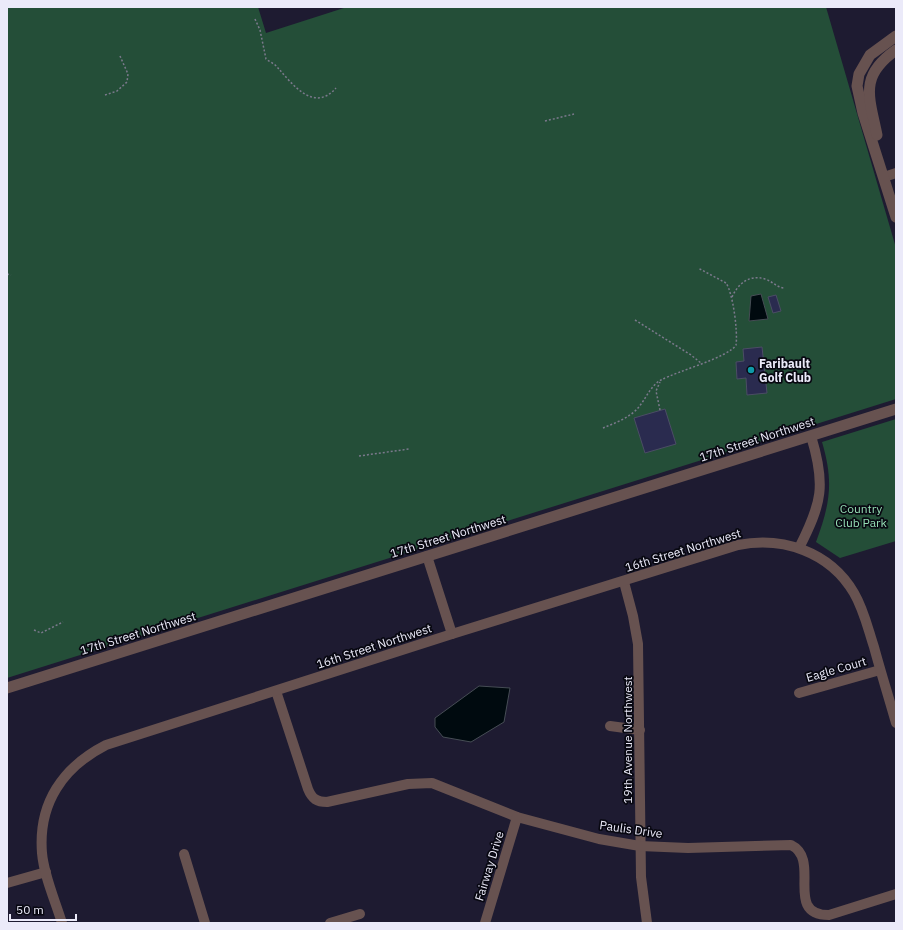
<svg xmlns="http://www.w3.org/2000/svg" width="903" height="930" font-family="'IBM Plex Sans',sans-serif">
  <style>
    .green { fill: #244e38 }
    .water { fill: #000a0f; stroke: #464d55 }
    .building { fill: #2a2b4f; stroke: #4b4d65 }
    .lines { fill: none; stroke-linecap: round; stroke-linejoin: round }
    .path { stroke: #7b798c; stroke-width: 1.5; stroke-dasharray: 2 2; stroke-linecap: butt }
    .minor { stroke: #675250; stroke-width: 10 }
    .tertiary { stroke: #675250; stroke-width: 11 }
    .culture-dot { fill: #0f9aa8; stroke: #080811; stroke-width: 1.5 }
    .labels { text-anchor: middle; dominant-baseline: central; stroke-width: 3.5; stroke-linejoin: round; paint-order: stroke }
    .poi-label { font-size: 12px; font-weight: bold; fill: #ebeaf9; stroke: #080811; text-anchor: start }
    .street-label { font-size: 12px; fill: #ebeaf9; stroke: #080811 }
    .park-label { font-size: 12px; fill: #96dfb5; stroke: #080811 }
  </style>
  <rect width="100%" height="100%" fill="#1e1b31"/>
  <g class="green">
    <path d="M7 7H258L266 33 347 7H826L896 248V399L7 678Z"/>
    <path d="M896 419V541L840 558 816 542C830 504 834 482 822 442Z"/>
  </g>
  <g class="water">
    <path d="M761 294 768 319 749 321 751 296Z"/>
    <path d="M479 686 510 688 504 722 471 742 443 737 435 727V718Z"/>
  </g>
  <g class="building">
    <path d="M776 295 781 311 773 313 768 297Z"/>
    <path d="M762 347 767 393 747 395 746 378 737 379 736 362 744 361 743 349Z"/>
    <path d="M665 409 676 444 645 453 634 418Z"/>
  </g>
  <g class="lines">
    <g class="path">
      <path d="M255 19 260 30 266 59C270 62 275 64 278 68 293 85 314 113 336 88"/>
      <path d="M105 95 117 91 127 82 128 74 120 56"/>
      <path d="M545 121 574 114"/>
      <path d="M7 274 11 275"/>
      <path d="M732 297C738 284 749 274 765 279 772 281 776 287 784 288"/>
      <path d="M635 320 691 355 701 363"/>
      <path d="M660 410 656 391 660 382"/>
      <path d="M603 428C615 423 629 418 638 408 646 399 650 386 661 380 678 371 729 357 736 345 738 332 733 293 726 283L698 268"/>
      <path d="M359 456 409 449"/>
      <path d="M34 630 41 633 63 622"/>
    </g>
    <g class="minor">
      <path d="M884 177 896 173"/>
      <path d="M799 548C822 503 826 485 811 436"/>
      <path d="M427 556 452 634"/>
      <path d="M624 582 633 616 638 644 641 877 647 923"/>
      <path d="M276 691 308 789C312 799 317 802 327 802L408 784 432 783 517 817 599 839 640 846 688 848 791 845C822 860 783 915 829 915L896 894"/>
      <path d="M799 693 880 670"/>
      <path d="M610 726 640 730"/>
      <path d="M184 854 205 923"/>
      <path d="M7 883 46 872"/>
      <path d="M62 923C55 900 44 876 42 853 38 803 63 767 106 745L452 634 738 545C783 536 830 552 854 593 864 610 868 629 874 647 881 673 889 698 896 723"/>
      <path d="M330 923 360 914"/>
      <path d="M485 923 517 817"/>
    </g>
    <g class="tertiary">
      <path d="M896 36 870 55 859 74 857 86 863 113 896 217"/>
      <path d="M877 135C869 96 859 76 896 50"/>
      <path d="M7 688 896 409"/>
    </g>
  </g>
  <circle class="culture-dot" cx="751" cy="370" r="4"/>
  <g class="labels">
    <g class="poi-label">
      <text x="759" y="363">Faribault<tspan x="759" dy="14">Golf Club</tspan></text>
    </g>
    <g class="street-label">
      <text transform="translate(757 439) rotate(-18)">17th Street Northwest</text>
      <text transform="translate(448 536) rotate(-17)">17th Street Northwest</text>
      <text transform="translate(683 550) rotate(-17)">16th Street Northwest</text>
      <text transform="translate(138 633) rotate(-17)">17th Street Northwest</text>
      <text transform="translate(374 646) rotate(-18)">16th Street Northwest</text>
      <text transform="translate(836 669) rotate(-16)">Eagle Court</text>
      <text transform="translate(627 740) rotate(-90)">19th Avenue Northwest</text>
      <text transform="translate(631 829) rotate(8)">Paulis Drive</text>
      <text transform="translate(489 866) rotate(-73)">Fairway Drive</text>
    </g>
    <g class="park-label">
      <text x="861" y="508">Country<tspan x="861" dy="14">Club Park</tspan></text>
    </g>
  </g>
  <rect width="903" height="930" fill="none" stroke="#ebeaf9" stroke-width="16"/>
  <path d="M10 914v6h66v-6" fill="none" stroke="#ebeaf9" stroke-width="2"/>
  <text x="16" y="914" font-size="12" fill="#ebeaf9" stroke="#080811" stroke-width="3" paint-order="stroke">50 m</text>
</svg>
